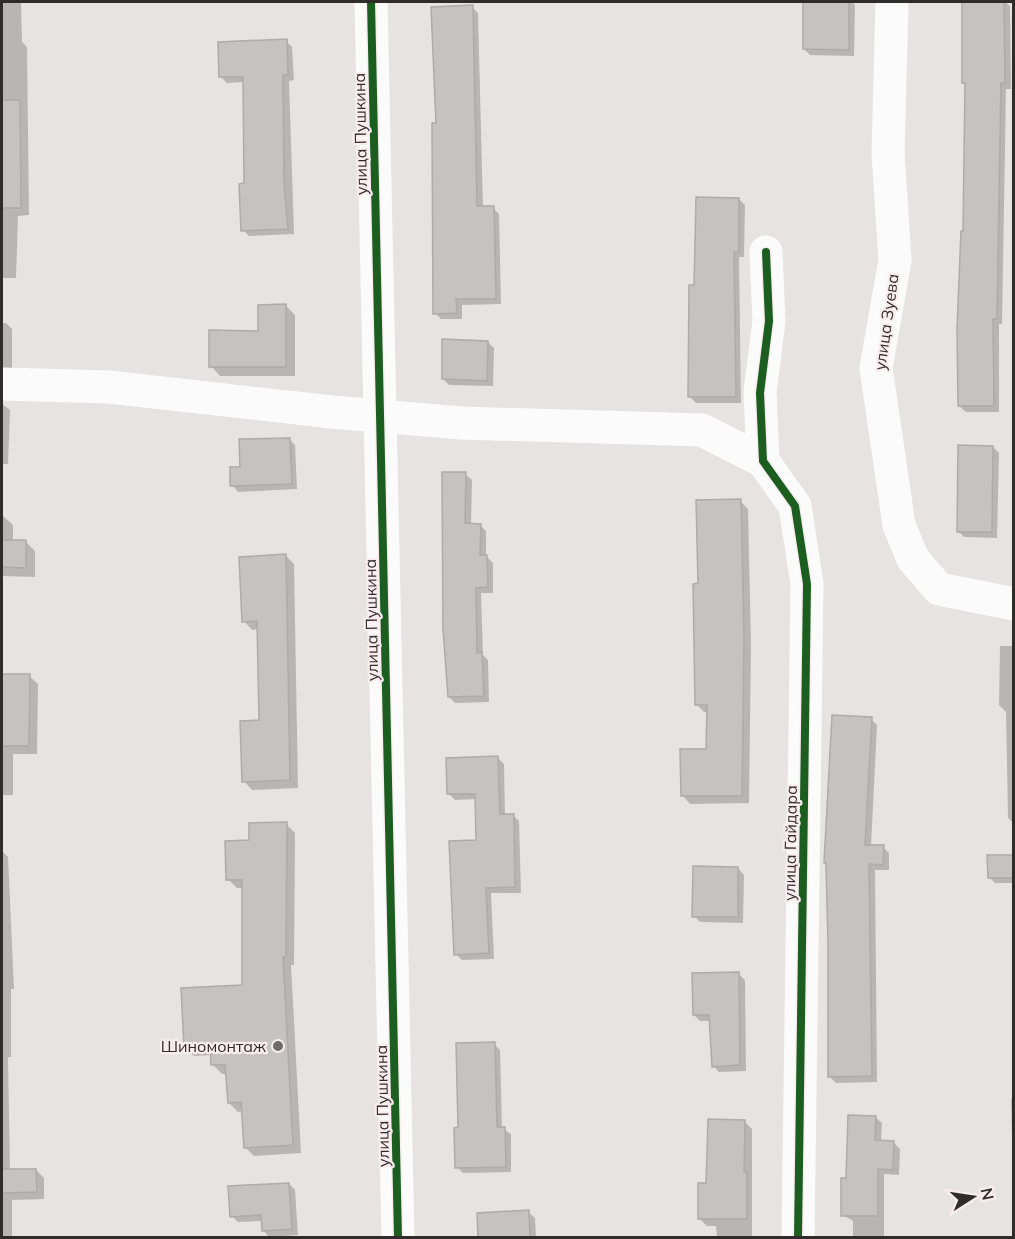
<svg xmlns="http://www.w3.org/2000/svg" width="1015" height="1239" font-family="Mulish,sans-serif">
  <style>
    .shadow { fill: #0003 }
    .building { fill: #c6c2c2; stroke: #afaaab; stroke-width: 1.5 }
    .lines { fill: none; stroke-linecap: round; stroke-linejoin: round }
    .minor { stroke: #fcfbfb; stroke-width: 33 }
    .cycleway-casing { stroke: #f9edef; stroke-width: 11 }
    .cycleway { stroke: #1b5e20; stroke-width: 8 }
    .poi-dot { fill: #706c6c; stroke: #f9edef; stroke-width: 2 }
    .labels { text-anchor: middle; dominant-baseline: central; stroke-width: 4.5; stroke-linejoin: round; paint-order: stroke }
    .street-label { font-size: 16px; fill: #302c2c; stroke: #f9edef }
    .poi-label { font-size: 16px; fill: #302c2c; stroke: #f9edef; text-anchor: end }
  </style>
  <rect width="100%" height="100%" fill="#e8e3e3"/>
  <g class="shadow">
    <path d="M2 2H21L22 42 27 47 29 215 18 216 16 278H2Z"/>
    <path d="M805 2H852L855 5 854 56 810 55 804 49Z"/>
    <path d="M963 2H1005L1010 6 1011 89H1006L1002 324H999V412H966L959 406 967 86 964 83Z"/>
    <path d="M472 7 478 13 483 208H493L499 214 501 304 462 305V319H441L435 313 437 125Z"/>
    <path d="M286 41 292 47 294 80 289 81 294 234 249 236 243 230 245 82 227 83 221 77Z"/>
    <path d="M739 199 745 205 744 257H739L741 403H696L690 397 696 286Z"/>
    <path d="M286 306 295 315V376H220L211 366 259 332Z"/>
    <path d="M2 323H6L12 329V371H2Z"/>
    <path d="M488 342 494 348 493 386 449 385 443 379Z"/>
    <path d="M2 404 10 410 8 464H2Z"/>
    <path d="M289 439 295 445 297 489 238 492 232 485 242 468Z"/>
    <path d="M993 447 999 453 997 538 964 537 958 531Z"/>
    <path d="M465 474 472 480 471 525H480L486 531V556L493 563V593H481L483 655 488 660 489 702 455 703 449 697Z"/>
    <path d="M740 501 748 509 751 644 749 803 690 804 683 796 708 750V712H704L696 704 699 585Z"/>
    <path d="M2 515 13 525V541L26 542 35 551V577L2 576Z"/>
    <path d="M286 556 294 564 298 788 252 790 244 781 260 722 258 629 252 630 244 621Z"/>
    <path d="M1000 646H1014V824L1008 818 1006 712 999 705Z"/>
    <path d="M2 676H29L38 684 37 754H13V795H2Z"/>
    <path d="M871 719 877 725 871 846 883 847 889 853V870H875L877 1082 836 1083 830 1077 827 864 825 862Z"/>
    <path d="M498 758 504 764 505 815H513L519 821 521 893H491L494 959 462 960 456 954 478 842 477 799 455 800 449 794Z"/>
    <path d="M286 824 295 833 294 965H291L301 1153 254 1156 245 1147 243 1111 238 1112 229 1103 227 1074H222L213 1065 212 1055 194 1056 185 1047 244 986V888H237L228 879 250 842Z"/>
    <path d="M2 851 8 857 14 989H11V1057H8L10 1171 36 1170 44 1178V1199L12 1200V1238H2Z"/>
    <path d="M1014 856V883H995L989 877Z"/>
    <path d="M738 868 744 875 743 923 700 922 694 916Z"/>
    <path d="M739 974 745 980 746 1071 719 1072 713 1066 711 1021H700L694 1015Z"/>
    <path d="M494 1044 500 1050 502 1128 511 1134V1172L463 1173 457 1167 460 1129Z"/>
    <path d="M1011 1098H1014V1178H1013Z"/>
    <path d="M875 1117 882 1123 881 1142 894 1143 900 1149 899 1175 884 1174V1238H853V1221L843 1215 848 1180Z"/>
    <path d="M745 1122 752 1129V1238H717L716 1226H707L699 1218 707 1185Z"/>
    <path d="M289 1184 295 1190 298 1235 269 1237 263 1230 262 1221 238 1222 232 1216Z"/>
    <path d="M528 1212 535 1218 536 1238H480Z"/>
  </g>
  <g class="building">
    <path d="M803 2H849V50L803 49Z"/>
    <path d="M962 2H1004L1005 83H1001L997 319H993L994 406H958L957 329 961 231H963L965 83H962Z"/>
    <path d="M473 5 477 206H494L496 299H456L457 313 433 314 432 123H436L431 7Z"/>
    <path d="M287 39 288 75H283L284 182 288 229 241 231 239 184 244 183 243 77H219L218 42Z"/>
    <path d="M2 100H20L21 208H2Z"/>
    <path d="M696 197 739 198V252H734L736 397H688L689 285H694Z"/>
    <path d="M286 304V367H209V330L258 331V305Z"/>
    <path d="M442 339 488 341 487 381 442 379Z"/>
    <path d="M290 438 292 484 230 486V467H240L239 439Z"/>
    <path d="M958 445 993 446 992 532H957Z"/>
    <path d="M442 472H466L465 523 481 524 480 555H487L488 587 476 588 477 653 482 652 484 696 448 697 443 629Z"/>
    <path d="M741 499 744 636 742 796H681L680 749H706L707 705H695L693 584 698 583 696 500Z"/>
    <path d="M2 540H26V568L2 567Z"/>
    <path d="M286 554 290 780 242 782 240 721 259 720 257 621 242 622 239 557Z"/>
    <path d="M2 674H30L29 746H2Z"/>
    <path d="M832 715 872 717 865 845H884L883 865 869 864 872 1076 828 1077V945L826 863H824Z"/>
    <path d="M498 756 500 814H514L515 887 486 888 489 953 454 955 449 841 476 840 475 794H447L446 758Z"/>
    <path d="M287 822 286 957H283L293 1145 244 1148 241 1102 228 1103 225 1065H211L210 1046 184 1048 181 988 242 985V880H226L225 841 249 840V823Z"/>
    <path d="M987 855H1014V878H988Z"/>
    <path d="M693 866 738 867V917H692Z"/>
    <path d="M739 972 740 1065 712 1067 709 1015H693L692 973Z"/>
    <path d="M495 1042 497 1127H505L506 1167 455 1168 454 1128 458 1127 456 1043Z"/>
    <path d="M848 1115 876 1116 875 1140 894 1141 893 1170 878 1169V1216H841V1178H846Z"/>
    <path d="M708 1119 745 1120 744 1172H747V1219H698V1183H706Z"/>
    <path d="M2 1169H36L37 1192 2 1193Z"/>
    <path d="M289 1183 292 1229 262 1231 261 1215 230 1217 228 1186Z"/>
    <path d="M529 1210 530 1238H478L477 1213Z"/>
  </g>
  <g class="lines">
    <g class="minor">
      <path d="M371 2 398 1238"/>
      <path d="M892 2 888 153 895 260 876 368 899 525 913 559 939 589 1014 604"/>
      <path d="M2 384 109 387 332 412 461 423 702 430 763 461 795 506 807 584 798 1238"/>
      <path d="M763 461 760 393 769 321 766 252"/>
    </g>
    <defs>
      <g id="cycleway">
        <path d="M371 2 398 1238"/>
        <path d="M766 252 769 321 760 393 763 461 795 506 807 584 798 1238"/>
      </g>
    </defs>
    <use href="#cycleway" class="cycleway-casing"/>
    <use href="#cycleway" class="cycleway"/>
  </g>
  <circle class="poi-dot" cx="278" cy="1046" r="6"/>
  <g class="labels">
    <g class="street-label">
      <text transform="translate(360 134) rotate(-91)">улица Пушкина</text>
      <text transform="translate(886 322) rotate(-82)">улица Зуева</text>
      <text transform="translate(371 620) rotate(-91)">улица Пушкина</text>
      <text transform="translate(790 843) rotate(-89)">улица Гайдара</text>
      <text transform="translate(382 1106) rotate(-91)">улица Пушкина</text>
    </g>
    <g class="poi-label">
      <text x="266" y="1046">Шиномонтаж</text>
    </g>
  </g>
  <rect width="1015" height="1239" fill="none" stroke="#302c2c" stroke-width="6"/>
  <g transform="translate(973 1197) rotate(78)" stroke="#f9edef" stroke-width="4.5" paint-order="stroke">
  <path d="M0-4.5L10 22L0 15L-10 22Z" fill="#302c2c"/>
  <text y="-9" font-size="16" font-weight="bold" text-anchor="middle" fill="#302c2c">N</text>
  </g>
</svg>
